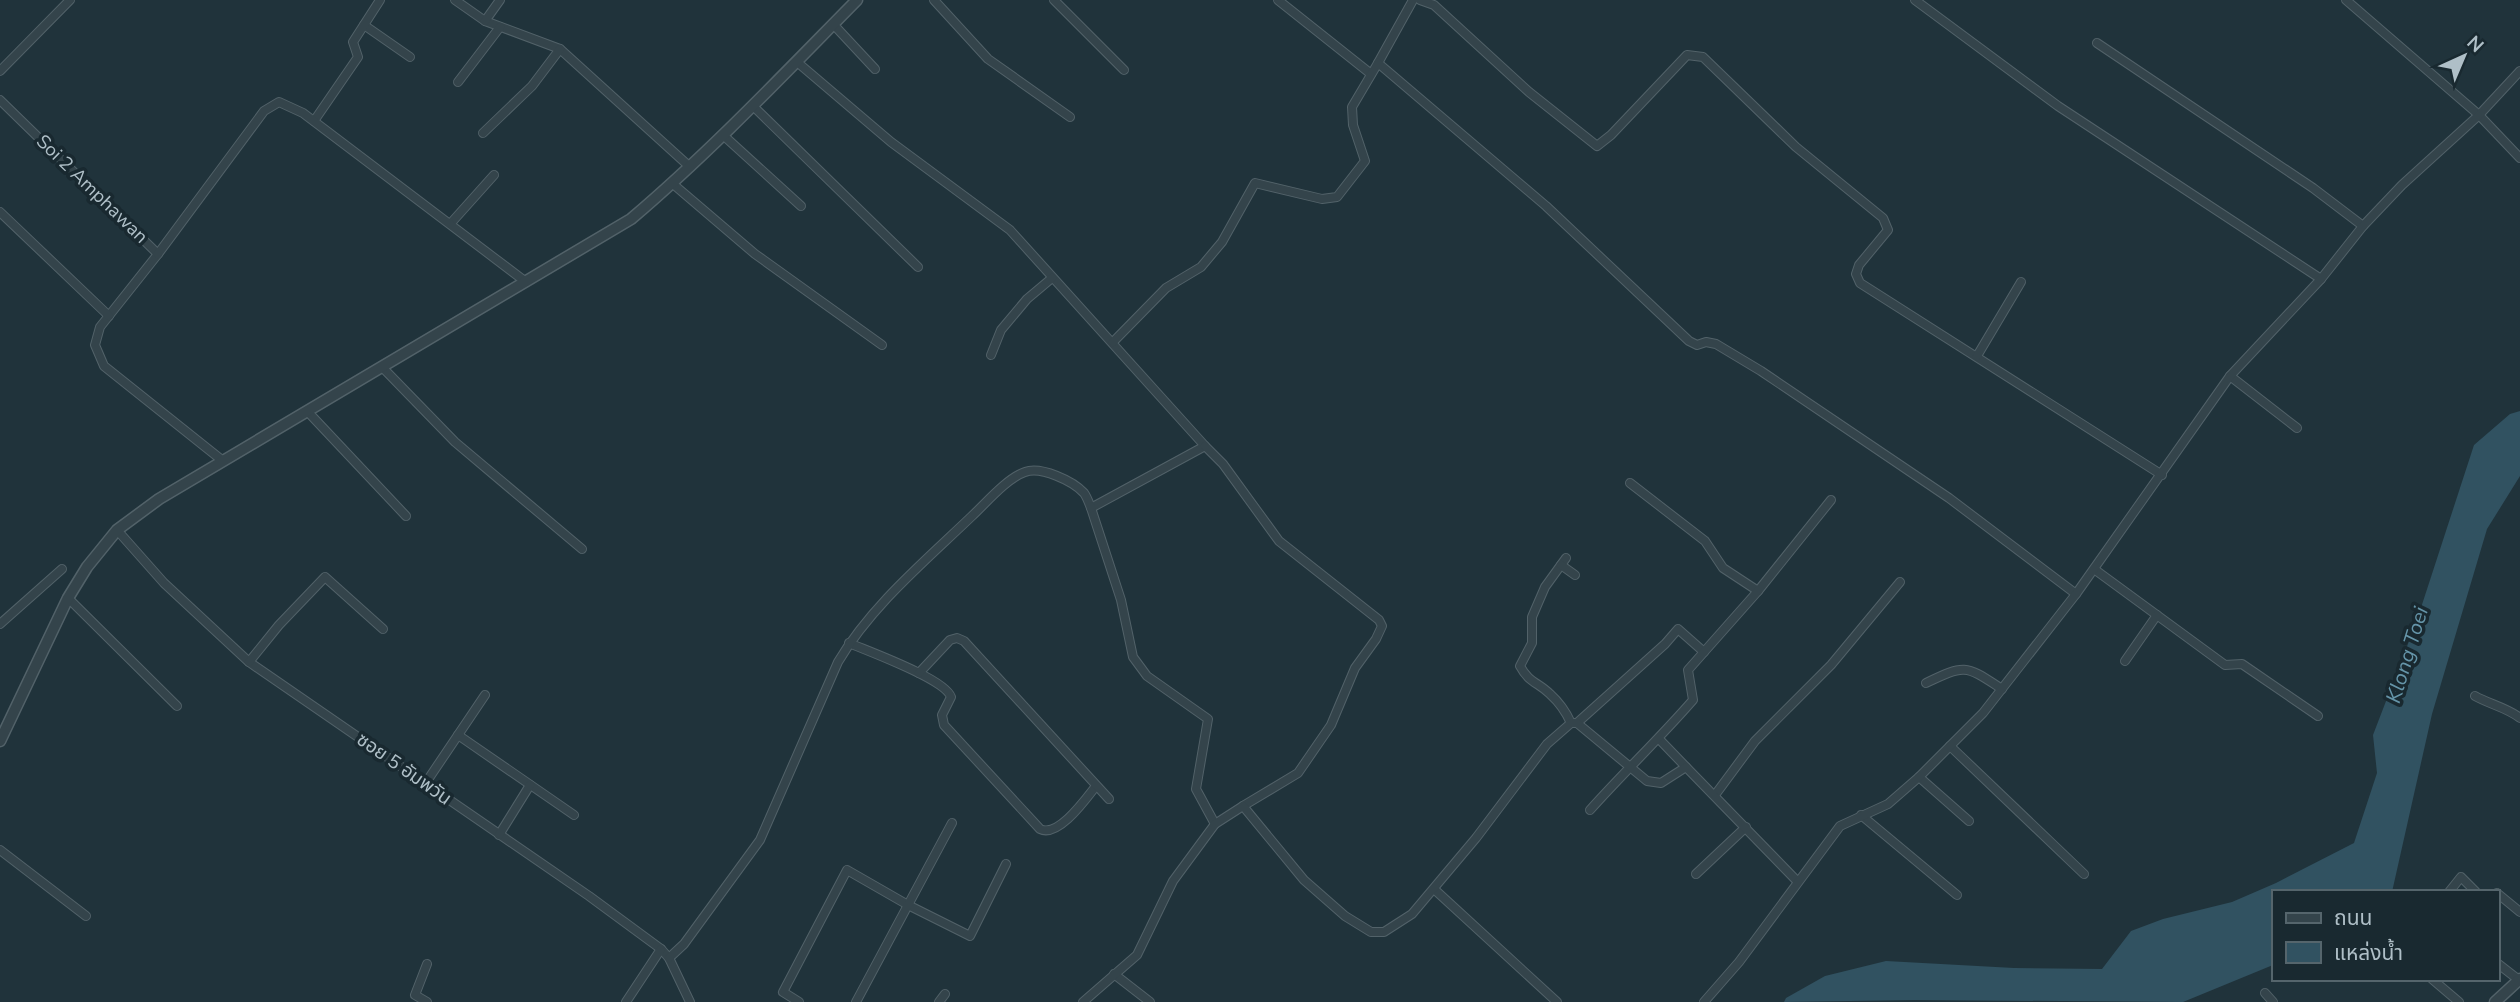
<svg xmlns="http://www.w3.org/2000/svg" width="2520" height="1002" font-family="'Nunito Sans','Noto Sans Thai',sans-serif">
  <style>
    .water { fill: #315261 }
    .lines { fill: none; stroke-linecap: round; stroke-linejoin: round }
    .minor-casing { stroke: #526269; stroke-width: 10 }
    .tertiary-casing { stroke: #526269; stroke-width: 13 }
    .minor { stroke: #34444b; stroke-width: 8 }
    .tertiary { stroke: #34444b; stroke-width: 10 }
    .labels { text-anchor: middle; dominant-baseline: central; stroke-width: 7; stroke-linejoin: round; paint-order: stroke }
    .street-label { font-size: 19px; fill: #afbfc7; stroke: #192930 }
    .water-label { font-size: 21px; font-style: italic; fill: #6595a9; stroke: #192930 }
  </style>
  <rect width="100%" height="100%" fill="#20333b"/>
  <path class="water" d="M2520 411V476L2487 529 2432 714 2392 892H2273V965L2183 1002 1915 1000 1784 1002 1786 998 1825 976 1886 961 2014 968 2102 969 2131 931 2163 919 2232 902 2276 883 2354 843 2377 773 2373 735 2416 623 2474 445 2510 414Z"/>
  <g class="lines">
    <defs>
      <g id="minor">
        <path d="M455 0 485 21 560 49 690 167"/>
        <path d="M934 0 988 59 1070 117"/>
        <path d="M1054 0 1124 70"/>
        <path d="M1278 0 1371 74"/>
        <path d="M1420 0 1434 5 1529 92 1597 146 1611 135 1687 55 1703 57 1796 147 1883 218 1888 230 1859 265 1856 274 1860 283 2162 475"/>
        <path d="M1915 0 2058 106 2321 279"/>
        <path d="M2346 0 2479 115 2520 158"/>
        <path d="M485 21 500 0"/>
        <path d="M833 24 875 69"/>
        <path d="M364 25 410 57"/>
        <path d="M2097 43 2313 188 2363 226"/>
        <path d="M797 62 891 142 1010 230 1205 446 1091 508 1121 600 1133 657 1147 676 1208 719 1196 789 1215 824"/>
        <path d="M1378 63 1413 0"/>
        <path d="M0 71 70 0"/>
        <path d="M458 82 500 27"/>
        <path d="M0 100 158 254 100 327 95 345 104 366 223 461"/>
        <path d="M754 107 918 267"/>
        <path d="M314 121 358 57 353 42 380 0"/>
        <path d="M483 133 532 86 560 49"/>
        <path d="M723 135 801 206"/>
        <path d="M673 184 755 254 882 345"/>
        <path d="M0 212 109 316"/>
        <path d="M451 223 494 175"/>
        <path d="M158 254 264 111 279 102 303 113 526 282"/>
        <path d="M1113 342 1166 288 1201 267 1222 242 1255 183 1322 199 1337 197 1365 161 1353 125 1352 107 1378 63 1546 206 1689 341 1697 345 1706 342 1716 344 1761 371 1949 498 2076 594"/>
        <path d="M991 355 1001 330 1027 299 1052 278"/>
        <path d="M1977 356 2021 282"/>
        <path d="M382 367 455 442 582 549"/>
        <path d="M2230 376 2297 428"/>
        <path d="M308 412 406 516"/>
        <path d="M1205 446 1223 464 1279 541 1379 620 1382 626 1376 639 1355 668 1331 725 1298 773 1243 806"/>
        <path d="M1630 483 1705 541 1723 568 1758 591"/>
        <path d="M117 530 164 583 249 662 589 896 661 949 669 958 690 1002"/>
        <path d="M1566 558 1545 587 1532 617V643L1520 666C1529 683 1538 682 1550 694 1559 702 1566 712 1571 723"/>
        <path d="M1561 565 1575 575"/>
        <path d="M2094 569 2225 665 2242 664 2318 716"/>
        <path d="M68 598 177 706"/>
        <path d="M0 624 62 569"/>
        <path d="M849 643C870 652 945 679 951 697L942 715 944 725 1040 829C1058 838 1085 800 1096 786"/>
        <path d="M2125 661 2157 615"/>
        <path d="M249 662 279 625 325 577 383 629"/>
        <path d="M919 673 950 640 957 638 964 641 1109 799"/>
        <path d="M1926 683C1966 664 1965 665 2002 689"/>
        <path d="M2475 696C2489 704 2508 708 2520 718"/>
        <path d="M1577 723 1665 644 1678 629 1704 652"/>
        <path d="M458 735 574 815"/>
        <path d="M1659 739 1686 767"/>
        <path d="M1950 746 2084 874"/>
        <path d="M1919 777 1969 821"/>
        <path d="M425 784 485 695"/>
        <path d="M1715 795 1755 741 1831 665 1900 582"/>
        <path d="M1590 810C1624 772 1660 738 1693 700L1688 670 1758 591 1831 500"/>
        <path d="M1861 815 1957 895"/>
        <path d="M499 835 530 785"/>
        <path d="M0 850 86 916"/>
        <path d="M1696 874 1746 827"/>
        <path d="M1434 889 1557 1002"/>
        <path d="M2449 892 2461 877 2476 892"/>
        <path d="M2497 893 2520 912"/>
        <path d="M669 958 684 944 760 840 838 662C871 606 925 561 972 516 986 503 1007 478 1025 472 1041 466 1073 481 1084 493 1087 497 1089 503 1091 508"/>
        <path d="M2497 963 2519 980"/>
        <path d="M427 964 415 995 427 1002"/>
        <path d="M1114 974 1150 1002"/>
        <path d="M2432 979 2459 1002"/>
        <path d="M2265 993 2273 1002"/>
        <path d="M626 1002 661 949"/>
        <path d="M799 1002 783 992 847 870 908 905 970 936 1006 864"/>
        <path d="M856 1002 952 823"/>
        <path d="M939 1002 945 994"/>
        <path d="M1083 1002 1137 955 1173 881 1215 824 1243 806 1304 880 1345 916 1371 932H1384L1412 914 1476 838 1547 744 1571 723H1577L1647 781 1661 783 1686 767 1797 881"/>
        <path d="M1704 1002 1739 962 1840 826 1888 804 1919 777 1983 713 2076 594 2230 376 2321 279 2363 226 2402 185 2479 115 2520 71"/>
      </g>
      <g id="tertiary">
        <path d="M0 741 68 598 87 567 117 530 159 499 631 219C711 151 783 75 857 0"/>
        <path d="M2495 1002 2520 979"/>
      </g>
    </defs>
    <use href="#minor" class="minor-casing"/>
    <use href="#tertiary" class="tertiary-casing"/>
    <use href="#minor" class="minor"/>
    <use href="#tertiary" class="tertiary"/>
  </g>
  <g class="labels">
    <g class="street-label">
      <text transform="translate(92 189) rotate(44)">Soi 2 Amphawan</text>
      <text transform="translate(404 769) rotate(35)">ซอย 5 อัมพวัน</text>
    </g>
    <g class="water-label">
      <text transform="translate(2407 655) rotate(-73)">Klong Toei</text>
    </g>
  </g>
  <rect x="2272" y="890" width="228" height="91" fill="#192930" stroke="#55656c" stroke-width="2"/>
  <rect x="2286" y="913" width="35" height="10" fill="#34444b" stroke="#55656c" stroke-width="2"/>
  <text x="2334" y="925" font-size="21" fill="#afbfc7">ถนน</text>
  <rect x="2286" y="942" width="35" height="21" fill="#315261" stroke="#55656c" stroke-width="2"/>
  <text x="2334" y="960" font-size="21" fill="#afbfc7">แหล่งน้ำ</text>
  <g transform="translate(2464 56) rotate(44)" stroke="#192930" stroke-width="5" paint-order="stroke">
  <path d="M0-5L12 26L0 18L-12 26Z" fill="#afbfc7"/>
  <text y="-10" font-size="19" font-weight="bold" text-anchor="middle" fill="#afbfc7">N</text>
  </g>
</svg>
